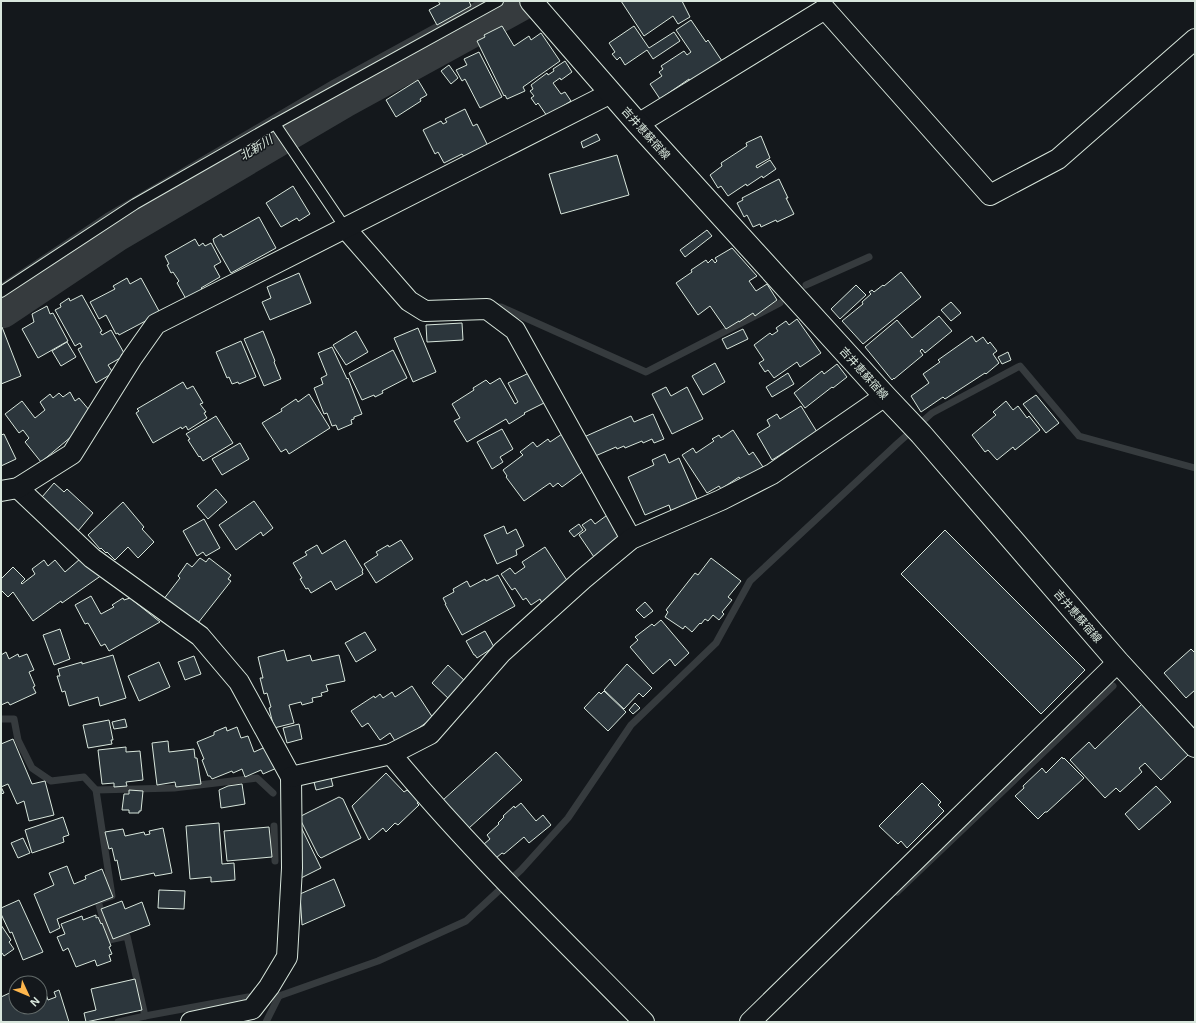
<svg xmlns="http://www.w3.org/2000/svg" width="1196" height="1023" font-family="Arial,'Noto Sans JP',sans-serif">
  <style>
    .lines { fill: none; stroke-linecap: round; stroke-linejoin: round }
    .stream { stroke: #363b3e; stroke-width: 7 }
    .river { stroke: #363b3e; stroke-width: 41 }
    .building { fill: #2c363c; stroke: #d8e6dc }
    .service-casing { stroke: #d8e6dc; stroke-width: 12 }
    .minor-casing { stroke: #d8e6dc; stroke-width: 22 }
    .secondary-casing { stroke: #d8e6dc; stroke-width: 24 }
    .service { stroke: #14181c; stroke-width: 10 }
    .minor { stroke: #14181c; stroke-width: 20 }
    .secondary { stroke: #14181c; stroke-width: 22 }
    .labels { text-anchor: middle; dominant-baseline: central; stroke-width: 3; stroke-linejoin: round; paint-order: stroke }
    .street-label { font-size: 11px; fill: #d8e6dc; stroke: #14181c }
    .water-label { font-size: 12px; font-style: italic; fill: #d8e6dc; stroke: #14181c }
  </style>
  <rect width="100%" height="100%" fill="#14181c"/>
  <g class="lines">
    <g class="stream">
      <path d="M806 285 869 257"/>
      <path d="M494 307H501L646 372 780 303"/>
      <path d="M1 719H14L18 740 32 768 51 781 84 777 96 790 112 896 98 901 109 940 127 936 145 1016"/>
      <path d="M96 790 174 788 257 778 273 793"/>
      <path d="M274 826 275 861"/>
      <path d="M897 892 1113 686"/>
      <path d="M118 1022 145 1016 248 997 279 996 378 961 466 921 521 870 568 818 631 725 716 643 750 581 898 443 932 413 1020 366 1079 436 1195 468"/>
      <path d="M266 1022 279 996"/>
    </g>
    <path class="river" d="M1 308 116 231 342 98 519 1"/>
  </g>
  <g class="building">
    <path d="M438 1H469L471 6 437 25 429 10 440 4Z"/>
    <path d="M621 1H682L690 17 678 24 673 16 644 36Z"/>
    <path d="M691 20 706 42 708 40 722 61 691 82 689 79 660 99 650 84 662 76 659 72 663 69 661 66 684 51 687 55 691 52 676 30Z"/>
    <path d="M502 26 514 46 529 36 531 40 541 33 560 61 523 87 525 91 507 99 505 95 504 96 477 41 485 37 484 35Z"/>
    <path d="M634 26 649 48 674 32 680 41 653 59 647 50 625 65 620 57 617 60 612 54 615 52 609 43Z"/>
    <path d="M479 52 502 97 480 108 465 79 462 81 456 70 467 65 464 59Z"/>
    <path d="M565 61 572 72 561 80 560 78 553 83 561 94 565 92 571 101 547 116 538 103 536 105 531 98 534 96 530 91 533 89 531 85 547 73 548 75 554 71 553 69Z"/>
    <path d="M449 65 458 78 451 84 441 71Z"/>
    <path d="M418 80 427 95 420 99 421 101 396 117 386 100Z"/>
    <path d="M465 109 473 126 477 124 488 146 465 158 462 154 444 163 438 152 435 154 423 130 441 121 443 124 447 122 445 119Z"/>
    <path d="M597 134 600 140 583 148 581 142Z"/>
    <path d="M761 136 770 158 756 166 757 168 770 160 776 169 763 178 762 176 747 186 746 184 728 196 721 186 718 188 710 175 722 166 721 163 747 146 746 143Z"/>
    <path d="M617 155 629 195 561 214 549 174Z"/>
    <path d="M779 179 788 198H786L794 214 777 222 776 220 761 227 760 224 753 227 747 215 744 217 737 203 743 200 742 198Z"/>
    <path d="M293 186 310 214 299 221 297 218 281 227 266 203Z"/>
    <path d="M259 217 276 248 231 273 214 243 213 239 221 234 223 237Z"/>
    <path d="M707 230 712 236 685 257 680 250Z"/>
    <path d="M195 239 199 246 203 243 205 246 211 243 221 262 214 266 220 277 201 288 203 290 186 299 177 283 179 281 173 272 171 273 167 265 169 264 165 256Z"/>
    <path d="M732 248 757 276 749 281 756 291 767 284 777 300 755 316 753 313 739 322V321L726 329 710 306 698 315 676 283 692 272 691 270 706 260 708 263 712 259 715 263 717 261 715 258Z"/>
    <path d="M901 272 921 297 863 344 842 321 863 304 862 302 871 294 869 292 872 290 874 292 883 285 884 286Z"/>
    <path d="M299 273 311 303 270 320 262 302 271 298 267 287Z"/>
    <path d="M127 278 130 284 141 278 159 311 154 314 155 316 119 335 118 333 116 334 106 315 99 319 90 302 115 289 113 286Z"/>
    <path d="M856 285 866 295 840 319 831 309Z"/>
    <path d="M82 295 102 331 100 332 102 335 111 330 124 353 121 355 122 357 108 365 113 373 96 383 78 349 82 347 80 343 75 346 55 310 61 307 60 304 69 298 70 301Z"/>
    <path d="M951 302 961 313 951 321 941 310Z"/>
    <path d="M47 306 50 314 53 313 68 341 38 358 22 329 34 322 32 314Z"/>
    <path d="M939 316 952 331 925 353 922 349 920 351 923 355 894 379V378L892 380 865 347 897 320 912 338Z"/>
    <path d="M797 319 821 353 800 367 797 362 774 378 768 370 765 372 759 363 764 360 754 345 770 333 772 335 778 331 776 328 786 321 789 325Z"/>
    <path d="M462 323 463 340 427 342 426 325Z"/>
    <path d="M2 327 21 376 1 384V328Z"/>
    <path d="M418 328 436 372 413 382 394 338Z"/>
    <path d="M743 329 748 339 727 349 722 339Z"/>
    <path d="M263 331 275 361 274 362 281 379 264 386 244 339Z"/>
    <path d="M356 331 368 352 346 365 333 345Z"/>
    <path d="M972 336 976 342 983 337 988 344 990 342 997 351 993 354 999 363 986 374 985 373 945 399 943 397 921 412 911 396 929 383 923 374 940 362 938 360Z"/>
    <path d="M241 341 256 377 239 384 238 382 232 384 229 377 227 378 216 352Z"/>
    <path d="M67 342 76 357 61 366 52 351Z"/>
    <path d="M332 347 347 379 348 378 362 414 354 417V419L351 420 352 424 338 430 336 425 332 426 327 413 324 414 314 388 323 384 321 378 327 375 318 353Z"/>
    <path d="M393 350 407 378 382 391 383 393 375 397 374 395 362 400 349 373Z"/>
    <path d="M1008 352 1011 360 1002 364 998 357Z"/>
    <path d="M715 363 725 382 703 395 692 376Z"/>
    <path d="M837 364 847 377 833 388 832 387 805 408 794 393 822 371 824 374Z"/>
    <path d="M531 372 546 402 524 413 525 414 509 424 506 419 467 442 454 421 460 418 452 404 474 390 473 388 486 380 490 384 500 378 515 404 518 402 508 383Z"/>
    <path d="M788 373 794 384 772 397 766 387Z"/>
    <path d="M183 382 187 389 193 386 203 403 200 404 206 412 204 413 207 418 188 430 186 426 182 429 181 427 153 443 136 413 139 411 137 409Z"/>
    <path d="M666 387 671 396 687 387 703 419 672 434 652 394Z"/>
    <path d="M70 392 75 401 79 398 90 411 83 422 76 429 78 431 41 462 25 442 29 438 23 430 19 433 5 414 22 401 35 418 45 410 40 402 50 394 53 398 59 393 63 397Z"/>
    <path d="M309 394 330 428 289 454 286 449 281 452 262 423 282 411 281 409 296 399 298 402Z"/>
    <path d="M1036 395 1059 423 1046 433 1023 404Z"/>
    <path d="M1006 401 1013 410 1018 406 1027 418 1029 416 1040 430 1015 450 1013 447 997 460 988 450 985 452 972 435 996 415 993 412Z"/>
    <path d="M801 406 817 432 772 460 757 434 770 426 767 420 777 414 780 419Z"/>
    <path d="M653 414 664 439 654 443 652 439 643 443 642 441 625 448 624 446 617 449 616 447 593 457 584 437 631 416 634 422Z"/>
    <path d="M216 416 233 443 203 461 200 456 199 457 188 440 190 439 186 434Z"/>
    <path d="M502 429 513 449 500 457 503 462 492 469 477 442Z"/>
    <path d="M733 430 749 455 753 452 763 467 742 481 739 477 721 489 719 486 707 493 682 455 693 448 696 453 714 441 712 439 719 435 721 438Z"/>
    <path d="M4 434 16 459 1 466V435Z"/>
    <path d="M562 434 585 470 562 487 558 483 553 487 550 483 524 501 506 477 507 476 503 470 523 455 520 452 533 442 537 447 548 439 550 442Z"/>
    <path d="M240 443 249 459 222 475 212 459Z"/>
    <path d="M665 454 669 463 679 458 697 499 671 511 669 505 645 515 628 477 654 465 652 460Z"/>
    <path d="M54 483 64 492 67 489 93 513 78 531 51 507 52 506 42 497Z"/>
    <path d="M216 489 227 502 208 519 197 506Z"/>
    <path d="M254 501 273 528 263 536 261 532 236 550 219 525Z"/>
    <path d="M123 502 144 527 142 529 154 542 138 558 128 547 115 560 107 552 106 553 101 548 100 549 88 535Z"/>
    <path d="M610 513 622 538 594 557 579 535 586 530 582 525 591 519 595 524Z"/>
    <path d="M204 519 220 548 206 556 203 552 197 556 183 531Z"/>
    <path d="M579 524 583 530 574 537 569 531Z"/>
    <path d="M504 526 507 534 516 529 524 546 516 550 517 555 497 564 484 535Z"/>
    <path d="M945 530 1085 670 1041 714 901 574Z"/>
    <path d="M345 540 363 570 362 571 363 574 336 590 331 581 311 593 308 588 306 589 300 579 302 578 293 563 307 555 305 552 317 545 322 554Z"/>
    <path d="M401 540 413 559 376 583 364 564 378 555 376 552 388 545 389 547Z"/>
    <path d="M545 547 568 582 542 603 540 599 531 605 526 598 523 600 515 588 512 590 501 574 510 568 515 574 525 567 522 562Z"/>
    <path d="M200 558 206 562 209 558 231 575 228 579 231 581 198 623 181 610 179 612 163 600 180 578 178 576 187 563 192 567Z"/>
    <path d="M711 558 741 581 728 597 732 600 722 612 724 614 719 620 713 615 708 621 705 619 701 624 700 623 692 632 685 626 683 629 665 617 668 612 666 610 695 573 698 575Z"/>
    <path d="M80 559 102 575 62 603 61 601 33 621 13 592 8 597 1 590V579L13 567 25 579 21 583 22 584 35 574 32 569 44 560 48 566 55 560 65 572Z"/>
    <path d="M498 575 515 606 462 635 445 604H446L443 598 454 592 453 589 467 581 470 587 485 579 486 581Z"/>
    <path d="M91 596 101 614 114 607 112 605 123 598 124 600 130 598 160 622 109 651 105 644 101 646 88 623 85 624 75 605Z"/>
    <path d="M645 602 653 611 644 618 636 610Z"/>
    <path d="M661 620 689 653 675 666 670 659 653 674 630 647 638 640 635 637 652 624 654 626Z"/>
    <path d="M60 629 70 659 54 665 43 635Z"/>
    <path d="M485 631 494 647 477 658 475 655H474L466 641Z"/>
    <path d="M365 632 376 650 356 662 345 643Z"/>
    <path d="M1191 649 1194 652 1195 651V690L1186 698 1164 673Z"/>
    <path d="M284 650 287 661 310 655 312 661 339 655 345 681 326 685 328 691 321 693 322 696 312 698 313 702 302 705 301 702 289 705 294 723 274 728 269 708 271 707 267 693 264 694 260 678H263L258 657Z"/>
    <path d="M6 652 9 659 18 654 19 657 27 654 34 670 29 672 35 686 33 687 36 693 10 705 8 702 1 705V655Z"/>
    <path d="M113 655 126 698 100 706 98 697 69 706 65 691 62 692 57 676H60L58 669 82 662V664Z"/>
    <path d="M194 656 201 674 185 680 178 662Z"/>
    <path d="M159 662 170 687 139 701 128 676Z"/>
    <path d="M627 664 652 688 643 697 639 693 624 709 604 690Z"/>
    <path d="M448 665 466 682 450 700 432 683Z"/>
    <path d="M412 686 433 718 400 741 398 739 395 741 390 733 380 740 368 723 362 727 351 711 374 696 375 698 380 694 383 698 392 692 395 697Z"/>
    <path d="M604 691 626 712 608 731 584 708 599 692 601 694Z"/>
    <path d="M635 703 640 708 633 714 629 710Z"/>
    <path d="M1142 704 1188 755 1161 780 1145 763 1139 768 1142 772 1120 792 1116 788 1105 798 1070 760 1089 742 1095 749Z"/>
    <path d="M125 719 127 727 114 729 112 722Z"/>
    <path d="M109 720 113 740H111L112 744 88 748 83 725Z"/>
    <path d="M299 724 302 739 287 743 283 728Z"/>
    <path d="M226 727 227 731 237 727 241 738 248 736 254 752 270 745 279 767 263 774 261 770 245 777 242 769 233 773 232 771 212 779 210 776H208L202 760 204 759 197 742 214 735V732Z"/>
    <path d="M13 739 32 784 45 781 54 815 29 821 24 801 17 804 8 784 1 787 4 793 1 794V744Z"/>
    <path d="M168 741 169 752 194 749 195 758H197L201 784 176 787 175 782 157 785 152 743Z"/>
    <path d="M126 747V752L140 751 143 780 126 782 127 786 114 787V783L102 784 98 750Z"/>
    <path d="M496 752 522 780 469 828 443 800Z"/>
    <path d="M1062 757 1063 759 1064 758 1084 778 1047 812H1045L1038 819 1015 796 1024 788 1023 786 1042 768 1046 773Z"/>
    <path d="M386 773 404 792 407 790 419 802 417 803 419 805 398 825 395 823 386 832 383 828 369 840 352 806Z"/>
    <path d="M331 778 333 786 316 790 314 782Z"/>
    <path d="M922 783 941 802 938 805 944 811 907 848 901 841 898 844 879 826Z"/>
    <path d="M242 784 245 804 221 808 219 790 228 786Z"/>
    <path d="M1156 786 1171 802 1139 830 1125 814Z"/>
    <path d="M129 790 143 791 141 811H139V813H129V810H122L124 794H129Z"/>
    <path d="M339 797 343 799 361 838 321 858 318 855 300 819 301 816Z"/>
    <path d="M521 803 536 821 543 815 551 825 529 843 524 837 504 854 502 853 496 858 484 844 490 839 487 835 499 824 498 823 504 817 503 816 514 806 515 808Z"/>
    <path d="M63 817 69 835 63 837 64 842 32 853 25 830Z"/>
    <path d="M219 823 222 864 234 863 235 880 211 882V877L190 879 186 826Z"/>
    <path d="M269 827 272 857 227 861 224 831Z"/>
    <path d="M301 827 321 868 301 878Z"/>
    <path d="M163 828 172 873 155 876 154 873 121 880 117 860 115 861 112 848 109 849 105 832 123 829 125 836 144 832 145 835 150 834 149 831Z"/>
    <path d="M23 838 30 853 18 858 11 843Z"/>
    <path d="M67 866 74 884 86 879 85 876 102 869 113 897 57 919 60 928 50 933 34 894 54 885 49 873Z"/>
    <path d="M334 879 345 906 302 925 300 894Z"/>
    <path d="M159 890 185 891 184 909 158 908Z"/>
    <path d="M19 900 43 952 23 960 12 932 10 933 1 914V908Z"/>
    <path d="M122 901 125 909 142 902 150 925 113 939 101 909Z"/>
    <path d="M96 915V918L98 917 101 924 102 923 111 946 109 947 112 954 109 955 111 961 97 966 95 960 76 967 68 948 63 951 57 937 65 934 61 924 82 916 83 920Z"/>
    <path d="M1 925 11 940 9 942 14 949 4 956 2 953 1 954Z"/>
    <path d="M135 979 142 1010 86 1022 84 1013 96 1010 91 989Z"/>
    <path d="M43 985 48 1000 56 997 54 992 59 990 69 1022H2L1 1018V997L16 990V1007H40V986Z"/>
  </g>
  <g class="lines">
    <defs>
      <g id="service">
        <path d="M275 124 346 229"/>
        <path d="M1 292 135 204 275 124 498 1"/>
      </g>
      <g id="minor">
        <path d="M638 124 825 9 990 195 1058 159 1195 39"/>
        <path d="M346 229 409 301 425 311 487 309 515 330 631 539"/>
        <path d="M18 488 92 558 200 636 239 682 291 777 292 868 287 957 269 987 252 1009 191 1022"/>
        <path d="M1 491 18 488 72 454 132 358 156 324 611 93"/>
        <path d="M391 754C469 849 558 934 644 1022"/>
        <path d="M291 777 391 754 430 734 502 652 583 579 631 539 721 500 772 474 885 396"/>
        <path d="M750 1022 1118 662"/>
      </g>
      <path id="secondary" d="M531 1 638 124 885 396 921 434 1118 662 1195 746"/>
    </defs>
    <use href="#service" class="service-casing"/>
    <use href="#minor" class="minor-casing"/>
    <use href="#secondary" class="secondary-casing"/>
    <use href="#service" class="service"/>
    <use href="#minor" class="minor"/>
    <use href="#secondary" class="secondary"/>
  </g>
  <g class="labels">
    <g class="street-label">
      <text transform="translate(646 133) rotate(48)">吉井恵蘇宿線</text>
      <text transform="translate(864 373) rotate(48)">吉井恵蘇宿線</text>
      <text transform="translate(1078 616) rotate(49)">吉井恵蘇宿線</text>
    </g>
    <g class="water-label">
      <text transform="translate(256 148) rotate(-31)">北新川</text>
    </g>
  </g>
  <rect width="1196" height="1023" fill="none" stroke="#d8e6dc" stroke-width="4"/>
  <g transform="translate(28 995) rotate(134)"><circle r="19" fill="#14181c" stroke="#626a69"/>
  <path d="M0-3L7 15L0 10L-7 15Z" fill="#ffb74d"/>
  <text y="-6" font-size="11" font-weight="bold" text-anchor="middle" fill="#d8e6dc">N</text>
  </g>
</svg>
